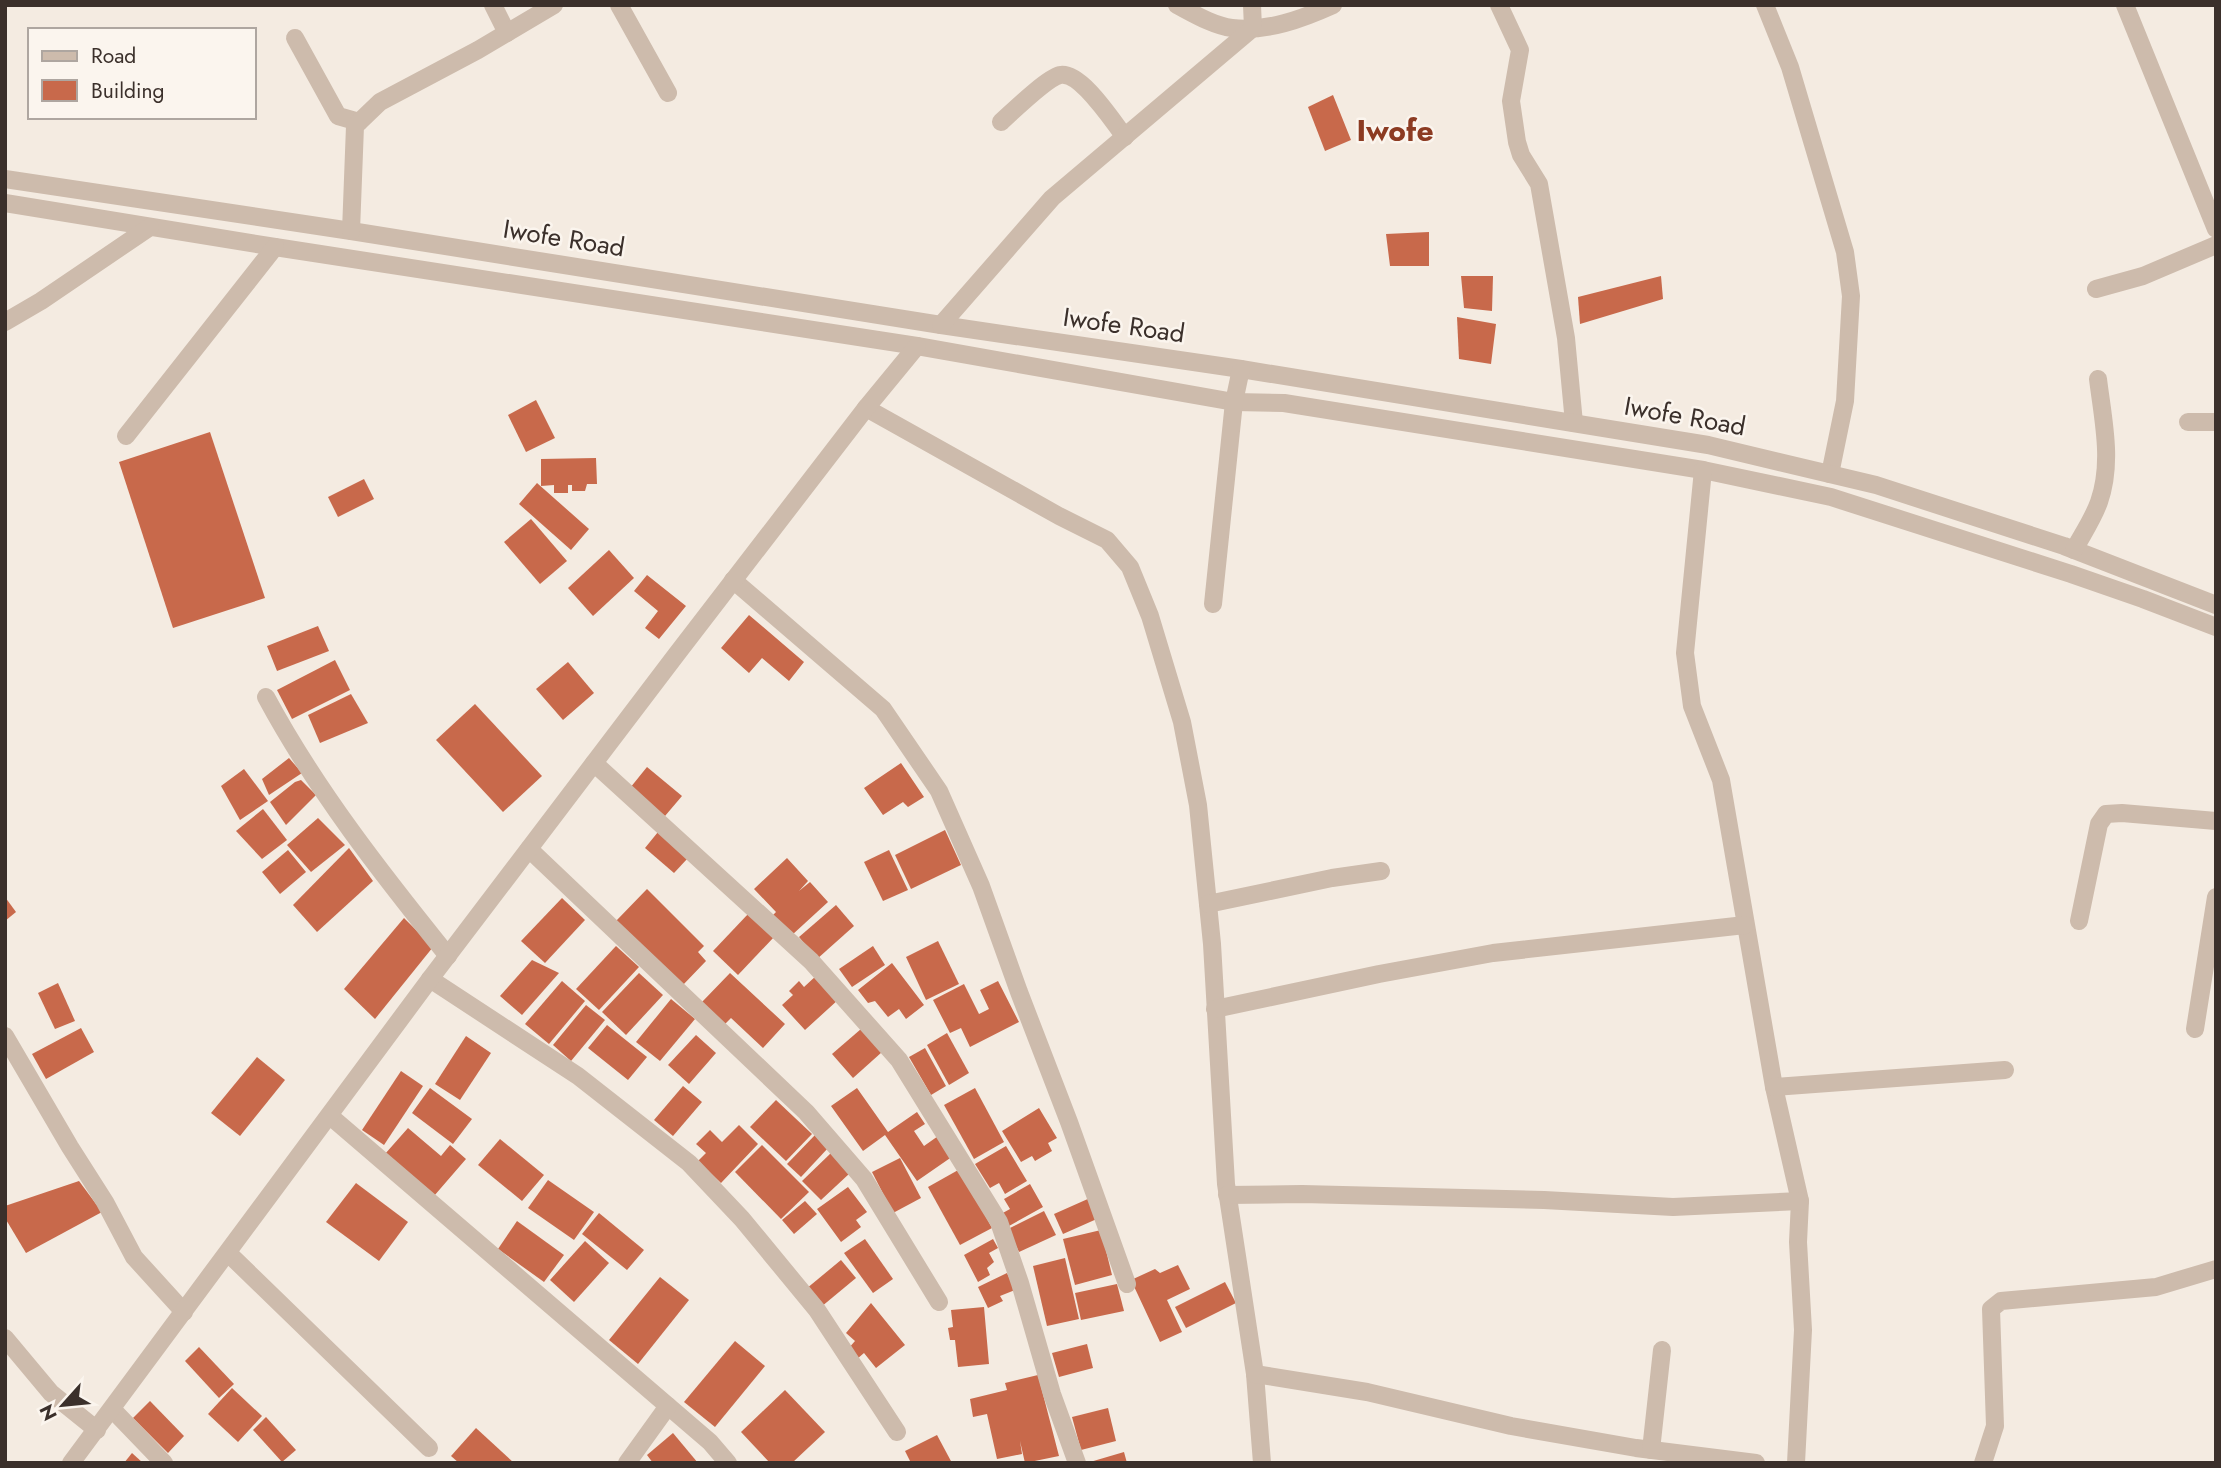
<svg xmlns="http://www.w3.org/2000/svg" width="2221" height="1468" font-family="Jost,sans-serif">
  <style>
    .building { fill: #c8694b }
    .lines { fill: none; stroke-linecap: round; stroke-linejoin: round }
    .minor { stroke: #cdbbac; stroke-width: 18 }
    .labels { text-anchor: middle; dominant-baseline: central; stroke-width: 5; stroke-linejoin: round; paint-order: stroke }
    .street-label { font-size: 26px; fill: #3b302b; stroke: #fbf5ee }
    .quarter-label { font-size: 30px; font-weight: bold; fill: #8c3b22; stroke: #fbf5ee }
  </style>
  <rect width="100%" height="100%" fill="#f4ebe1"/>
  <g class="building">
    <path d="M1333 95 1351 140 1325 151 1308 107Z"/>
    <path d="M1429 232V266H1390L1386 234Z"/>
    <path d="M1461 276H1493L1492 311 1464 308Z"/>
    <path d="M1661 276 1663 299 1580 324 1578 297Z"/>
    <path d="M1457 317 1496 324 1491 364 1459 359Z"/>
    <path d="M536 400 555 438 526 452 508 415Z"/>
    <path d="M210 432 265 598 173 628 119 462Z"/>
    <path d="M596 458 597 484H587L585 491H572V485H568V493H554V485L541 486V459Z"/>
    <path d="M364 479 374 499 338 517 328 497Z"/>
    <path d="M537 483 589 529 571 550 519 504Z"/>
    <path d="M531 519 567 561 540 584 504 542Z"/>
    <path d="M609 550 634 578 593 616 568 588Z"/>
    <path d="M647 575 686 606 659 639 645 628 658 611 634 591Z"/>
    <path d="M749 615 804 662 789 681 762 658 749 673 721 648Z"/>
    <path d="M318 626 329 651 277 671 267 646Z"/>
    <path d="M335 660 350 690 292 719 277 690Z"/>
    <path d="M568 662 594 693 563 720 536 689Z"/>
    <path d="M351 694 368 723 320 743 308 715Z"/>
    <path d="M475 704 542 776 503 812 436 740Z"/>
    <path d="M289 758 302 773 269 795 262 779Z"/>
    <path d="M901 763 924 797 908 807 903 802 883 815 864 788Z"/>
    <path d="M647 767 682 796 665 816 630 788Z"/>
    <path d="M244 769 268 801 240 820 221 786Z"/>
    <path d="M301 780 316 795 286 825 270 802 295 782Z"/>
    <path d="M263 809 287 840 262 859 236 831Z"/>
    <path d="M318 818 345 845 311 872 287 845Z"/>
    <path d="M945 830 961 865 911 889 895 855Z"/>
    <path d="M658 832 688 858 674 873 645 848Z"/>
    <path d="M349 848 373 881 317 932 293 905Z"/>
    <path d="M288 850 306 872 280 894 262 872Z"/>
    <path d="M889 850 908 890 883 901 864 862Z"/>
    <path d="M787 858 808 881 799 891 810 882 828 902 792 935 773 915 776 912 754 889Z"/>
    <path d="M647 889 704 946 698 952 706 961 682 986 616 921Z"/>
    <path d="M5 897 16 912 5 921Z"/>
    <path d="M562 898 585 920 545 963 521 941Z"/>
    <path d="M836 905 854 926 817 959 799 937Z"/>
    <path d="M749 913 774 937 738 975 713 951Z"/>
    <path d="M404 918 433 947 375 1019 344 989Z"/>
    <path d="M938 941 959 984 926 1000 906 957Z"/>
    <path d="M616 946 639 967 599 1010 576 989Z"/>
    <path d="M873 946 885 965 852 987 839 969Z"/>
    <path d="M532 960 559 973 522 1015 500 996Z"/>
    <path d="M892 963 924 1005 906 1019 899 1009 888 1017 875 1001 868 1003 858 990Z"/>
    <path d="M639 973 663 995 626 1035 602 1012Z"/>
    <path d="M730 973 785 1024 763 1048 731 1018 725 1024 702 1002Z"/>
    <path d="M817 975 839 999 805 1030 782 1005 793 995 789 991 799 981 804 987Z"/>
    <path d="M562 981 585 1001 549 1044 525 1024Z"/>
    <path d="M998 981 1019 1022 970 1047 961 1028 950 1033 933 1000 964 984 979 1014 989 1009 980 990Z"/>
    <path d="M58 983 75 1021 55 1029 38 993Z"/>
    <path d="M671 999 695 1019 660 1061 636 1042Z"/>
    <path d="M586 1005 605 1020 571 1061 553 1045Z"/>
    <path d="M607 1025 647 1057 628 1080 588 1048Z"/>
    <path d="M81 1028 94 1052 46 1079 32 1054Z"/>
    <path d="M861 1029 882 1052 853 1078 832 1054Z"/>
    <path d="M947 1033 969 1073 949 1085 927 1045Z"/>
    <path d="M696 1035 716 1053 689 1084 668 1065Z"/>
    <path d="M466 1036 491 1053 460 1100 435 1084Z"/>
    <path d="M925 1048 946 1086 931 1095 909 1057Z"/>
    <path d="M257 1057 285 1080 240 1136 211 1113Z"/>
    <path d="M401 1071 423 1086 384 1145 362 1130Z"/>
    <path d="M683 1086 702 1102 673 1136 654 1120Z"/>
    <path d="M430 1088 472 1119 453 1144 412 1113Z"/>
    <path d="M857 1088 888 1132 917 1112 925 1124 914 1131 924 1146 941 1134 956 1154 917 1181 885 1135 863 1151 831 1106Z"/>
    <path d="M975 1088 1004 1142 974 1159 944 1105Z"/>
    <path d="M776 1100 812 1134 786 1161 750 1127Z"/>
    <path d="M1039 1108 1057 1138 1048 1143 1052 1151 1035 1161 1032 1156 1021 1162 1002 1131Z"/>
    <path d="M739 1125 758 1144 721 1183 698 1161 706 1153 696 1144 710 1130 722 1142Z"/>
    <path d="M408 1128 441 1156 450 1145 466 1159 434 1196 385 1154Z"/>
    <path d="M816 1134 829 1147 801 1177 787 1164Z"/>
    <path d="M500 1139 544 1175 522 1201 478 1165Z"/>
    <path d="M762 1145 809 1192 781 1219 735 1172Z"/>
    <path d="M1006 1146 1027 1181 1005 1194 999 1183 990 1188 975 1164Z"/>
    <path d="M831 1153 850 1173 821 1200 802 1181Z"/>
    <path d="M900 1158 921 1198 893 1213 872 1172Z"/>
    <path d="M960 1169 992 1228 960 1245 928 1187Z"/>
    <path d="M548 1180 594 1212 574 1240 528 1208Z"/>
    <path d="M79 1181 102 1212 26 1253 5 1218V1206Z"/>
    <path d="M356 1183 408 1222 379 1261 326 1222Z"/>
    <path d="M1030 1184 1043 1207 1009 1226 1001 1214 1010 1209 1004 1199Z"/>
    <path d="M848 1187 867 1212 856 1220 861 1227 841 1242 817 1209Z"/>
    <path d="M1090 1198 1099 1218 1063 1234 1054 1214Z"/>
    <path d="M805 1201 817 1214 794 1234 782 1220Z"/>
    <path d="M1044 1211 1056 1235 1019 1252 1008 1229Z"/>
    <path d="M599 1213 644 1250 627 1270 582 1234Z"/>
    <path d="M517 1221 564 1255 544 1282 498 1249Z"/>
    <path d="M1101 1230 1112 1275 1075 1285 1063 1239Z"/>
    <path d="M865 1239 893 1279 873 1293 844 1253Z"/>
    <path d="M993 1239 998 1248 989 1253 994 1262 987 1268 990 1275 978 1282 964 1255Z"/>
    <path d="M585 1241 609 1263 574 1302 550 1280Z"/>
    <path d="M1065 1258 1079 1319 1047 1326 1033 1266Z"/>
    <path d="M841 1260 856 1278 821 1307 806 1289Z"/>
    <path d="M1178 1265 1190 1289 1167 1300 1182 1332 1160 1342 1131 1280 1155 1269 1160 1273Z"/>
    <path d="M1007 1273 1015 1290 1000 1296 1003 1301 988 1308 978 1287Z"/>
    <path d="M660 1277 689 1300 638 1364 609 1340Z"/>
    <path d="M1225 1282 1236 1303 1186 1328 1175 1307Z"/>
    <path d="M1117 1284 1124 1311 1081 1320 1075 1293Z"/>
    <path d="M871 1303 905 1345 876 1368 864 1353 857 1359 848 1349 855 1341 846 1333Z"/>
    <path d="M984 1307 989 1364 958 1367 955 1340H950L948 1328 953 1327 951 1310Z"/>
    <path d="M735 1341 765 1366 715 1427 684 1402Z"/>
    <path d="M1087 1344 1093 1368 1059 1377 1052 1353Z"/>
    <path d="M199 1347 234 1384 219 1398 185 1361Z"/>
    <path d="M1038 1375 1059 1456 1025 1463 1020 1441 1022 1454 997 1459 987 1414 973 1417 970 1399 1007 1390 1005 1383Z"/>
    <path d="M232 1388 262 1416 238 1442 208 1414Z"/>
    <path d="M785 1390 825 1432 792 1463H770L741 1432Z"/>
    <path d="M150 1401 184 1436 168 1453 133 1418Z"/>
    <path d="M1108 1408 1116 1441 1081 1450 1072 1417Z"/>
    <path d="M266 1417 296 1450 282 1462 253 1430Z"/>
    <path d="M476 1428 514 1463H459L451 1456Z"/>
    <path d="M673 1433 698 1463H653L647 1455Z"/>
    <path d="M937 1435 952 1463H911L905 1451Z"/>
    <path d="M1124 1452 1127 1463H1090V1462Z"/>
    <path d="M132 1453 143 1463H124Z"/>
  </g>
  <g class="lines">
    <g class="minor">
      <path d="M493 5 507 33"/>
      <path d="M619 5 668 93"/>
      <path d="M1177 5C1194 14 1214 26 1232 28 1267 32 1302 19 1333 5"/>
      <path d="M1499 5 1520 50 1511 101 1517 142 1521 155 1539 184 1566 338 1574 423"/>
      <path d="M1765 5 1790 67 1845 252 1851 296 1845 401 1830 474"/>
      <path d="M2125 5 2216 229"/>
      <path d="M295 38 338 116 359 122"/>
      <path d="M1001 122C1013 111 1047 78 1060 75 1081 71 1113 122 1125 137"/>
      <path d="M5 179 351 231 941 325 1241 369 1708 445 1876 485 2064 546 2216 605"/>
      <path d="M5 203 275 247 917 346 1234 402 1284 403 1703 470 1831 497 2071 574 2143 599 2216 627"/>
      <path d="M351 231 355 126 380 102 478 50 554 5"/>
      <path d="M2096 289 2143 276 2216 245"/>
      <path d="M5 322 41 301 150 227"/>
      <path d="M941 325 1052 198 1253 28 1252 5"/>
      <path d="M866 408 1059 516 1107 540 1130 567 1150 616 1182 722 1198 805 1212 944 1226 1184 1255 1374 1262 1463"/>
      <path d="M2188 422H2216"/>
      <path d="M126 436 275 247"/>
      <path d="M1703 470 1685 653 1692 706 1721 780 1774 1087 1800 1201 1798 1242 1803 1330 1796 1463"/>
      <path d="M2074 550C2082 535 2093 519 2099 502 2113 462 2103 420 2098 379"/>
      <path d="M733 580 883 709 939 791 981 886 1019 992 1069 1122 1127 1284"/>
      <path d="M1213 604 1234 402 1241 369"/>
      <path d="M266 697C316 790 382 874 448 956"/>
      <path d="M594 763 811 961 899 1060 999 1222 1020 1283 1052 1394 1077 1463"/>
      <path d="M529 849 806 1112 864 1179 939 1302"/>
      <path d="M1208 904 1332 878 1381 871"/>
      <path d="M2079 921 2099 824 2106 814 2122 813 2216 821"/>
      <path d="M430 979 578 1076 689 1163 742 1219 817 1310 897 1432"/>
      <path d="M1215 1009 1379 974 1493 953 1745 925"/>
      <path d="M2195 1029 2216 897"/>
      <path d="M5 1036 70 1147 105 1202 134 1257 184 1312"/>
      <path d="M1774 1087 2005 1070"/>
      <path d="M330 1116 710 1442 728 1463"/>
      <path d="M1227 1195 1302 1194 1544 1200 1673 1207 1800 1201"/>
      <path d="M228 1253 429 1448"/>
      <path d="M5 1338 51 1393 97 1430"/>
      <path d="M1255 1374 1367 1392 1511 1426 1636 1448 1756 1463"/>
      <path d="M112 1409 164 1463"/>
      <path d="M1651 1450 1662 1350"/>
      <path d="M71 1463 430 979 676 655 866 408 917 346"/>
      <path d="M627 1463 668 1406"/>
      <path d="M1983 1463 1995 1426 1991 1309 2001 1301 2156 1287 2216 1269"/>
    </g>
  </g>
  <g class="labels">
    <g class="street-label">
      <text transform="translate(564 238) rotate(9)">Iwofe Road</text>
      <text transform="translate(1124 325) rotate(8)">Iwofe Road</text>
      <text transform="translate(1685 416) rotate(10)">Iwofe Road</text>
    </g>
    <g class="quarter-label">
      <text x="1395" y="130">Iwofe</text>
    </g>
  </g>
  <rect width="2221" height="1468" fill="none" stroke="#3b302b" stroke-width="14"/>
  <rect x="28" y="28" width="228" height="91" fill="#fbf5ee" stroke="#aea6a0" stroke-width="2"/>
  <rect x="42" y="51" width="35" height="10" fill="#cdbbac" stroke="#aea6a0" stroke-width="2"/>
  <text x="91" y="63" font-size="21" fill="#3b302b">Road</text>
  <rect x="42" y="80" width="35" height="21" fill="#c8694b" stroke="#aea6a0" stroke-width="2"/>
  <text x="91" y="98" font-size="21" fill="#3b302b">Building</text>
  <g transform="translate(63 1405) rotate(243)" stroke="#fbf5ee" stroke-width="5" paint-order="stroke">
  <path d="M0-5L12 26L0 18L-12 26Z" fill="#3b302b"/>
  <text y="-10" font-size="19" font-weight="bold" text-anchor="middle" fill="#3b302b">N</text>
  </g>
</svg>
